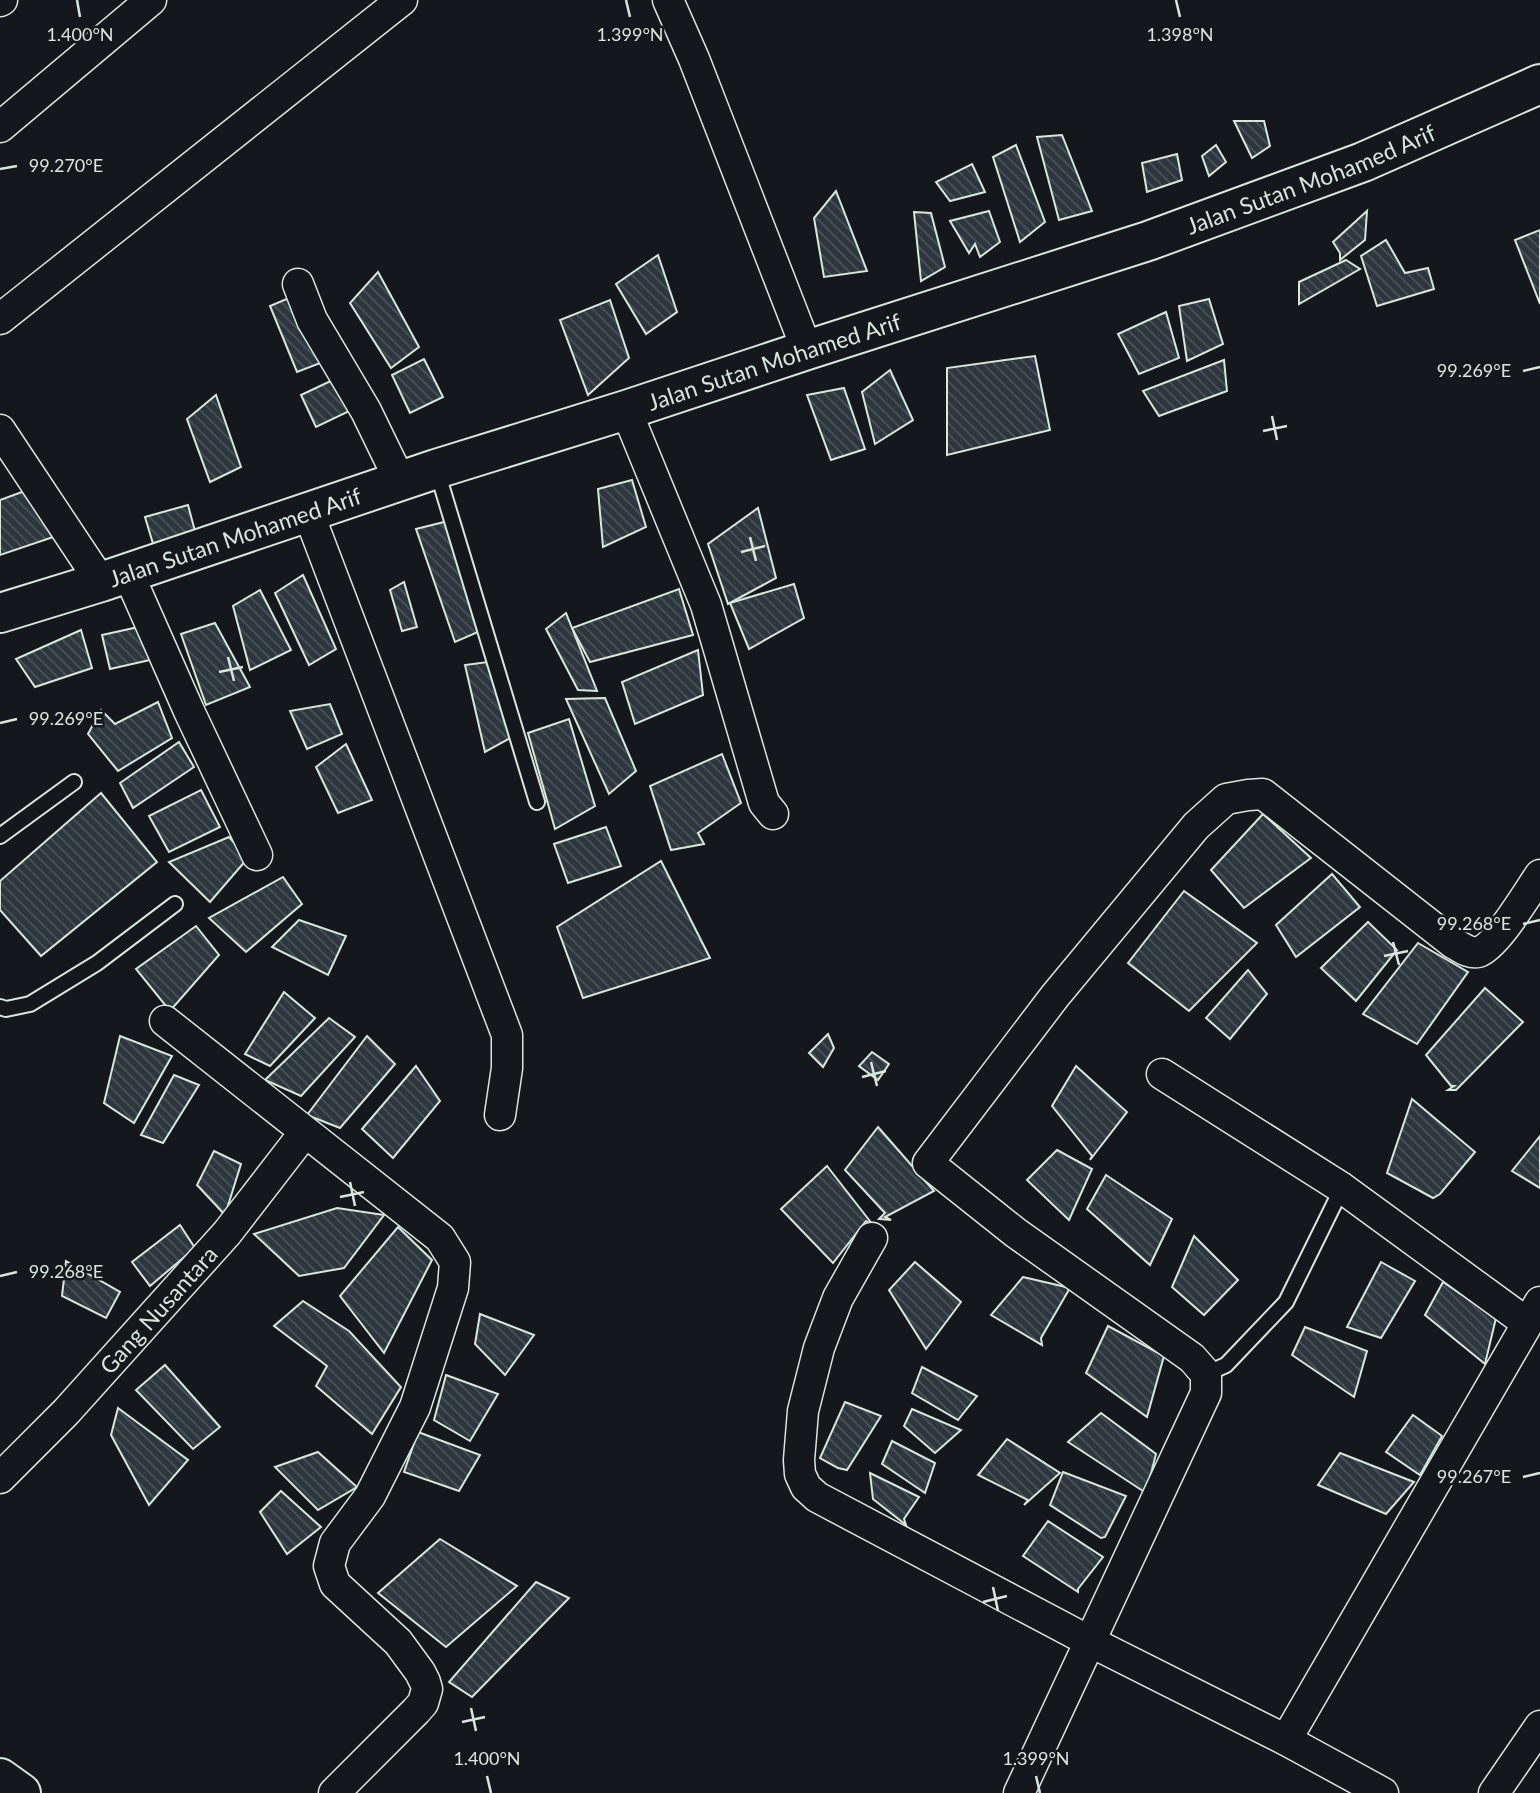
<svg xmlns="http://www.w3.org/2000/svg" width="1540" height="1793" font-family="Lato,sans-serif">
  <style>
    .building { fill: url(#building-back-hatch); stroke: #d8e6dc; stroke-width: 2 }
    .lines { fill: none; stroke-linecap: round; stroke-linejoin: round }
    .lane-casing { stroke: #d8e6dc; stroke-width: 18 }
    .street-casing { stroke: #d8e6dc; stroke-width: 33 }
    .secondary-casing { stroke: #d8e6dc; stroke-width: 42 }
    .lane { stroke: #14181c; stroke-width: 14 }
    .street { stroke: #14181c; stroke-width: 30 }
    .secondary { stroke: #14181c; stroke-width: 38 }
    .ticks { fill: none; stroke: #d8e6dc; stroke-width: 2.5 }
    .labels { text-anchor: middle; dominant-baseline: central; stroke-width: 5; stroke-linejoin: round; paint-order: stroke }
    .street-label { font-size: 23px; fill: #d8e6dc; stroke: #14181c }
    .ticks-label { font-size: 18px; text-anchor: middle; fill: #d8e6dc; stroke: #14181c; stroke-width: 5; stroke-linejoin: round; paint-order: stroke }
  </style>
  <defs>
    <pattern id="building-back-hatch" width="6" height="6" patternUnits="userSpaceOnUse" patternTransform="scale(1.75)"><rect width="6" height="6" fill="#2c363c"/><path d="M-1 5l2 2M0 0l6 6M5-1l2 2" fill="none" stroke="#4a5358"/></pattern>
  </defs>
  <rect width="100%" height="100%" fill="#14181c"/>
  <g class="building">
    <path d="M1234 121H1264L1270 146 1252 158Z"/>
    <path d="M1062 135 1092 211 1059 220 1037 137Z"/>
    <path d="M1016 145 1045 222 1020 242 993 157Z"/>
    <path d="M1216 145 1226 162 1209 176 1202 156Z"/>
    <path d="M1177 154 1182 180 1147 192 1142 163Z"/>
    <path d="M972 164 985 192 950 201 936 182Z"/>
    <path d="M836 191 867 271 824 277 814 218Z"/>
    <path d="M989 211 1000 242 980 257 975 244 969 253 950 221Z"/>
    <path d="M1367 211 1365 240 1340 260V253L1333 242Z"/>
    <path d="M914 212 931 213 945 267 921 281Z"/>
    <path d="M1540 230V304L1515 240Z"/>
    <path d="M1386 240 1405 273 1428 268 1434 289 1377 306 1361 256Z"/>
    <path d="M658 255 677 312 646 334 616 284Z"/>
    <path d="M1346 260 1360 269 1299 304V282Z"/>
    <path d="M378 272 419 347 391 368 350 303Z"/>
    <path d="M296 295 323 362 297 372 270 306Z"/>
    <path d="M1209 299 1223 344 1187 361 1179 306Z"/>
    <path d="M610 300 629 358 588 395 560 320Z"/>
    <path d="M1166 312 1179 358 1139 374 1118 334Z"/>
    <path d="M1035 356 1050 430 947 455V368Z"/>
    <path d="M424 359 443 397 410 413 392 375Z"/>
    <path d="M1224 360 1227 391 1159 416 1143 391Z"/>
    <path d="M890 370 913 420 875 444 862 392Z"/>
    <path d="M337 378 362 405 316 427 301 395Z"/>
    <path d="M844 388 865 449 831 460 807 395Z"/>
    <path d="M216 395 241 467 210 482 187 419Z"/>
    <path d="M632 480 646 527 603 547 598 489Z"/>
    <path d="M30 489 68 532 0 555V500Z"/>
    <path d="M188 505 196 535 154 547 145 517Z"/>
    <path d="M758 508 776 578 728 604 708 544Z"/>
    <path d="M452 520 485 629 455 642 416 529Z"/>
    <path d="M303 575 336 649 309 665 275 593Z"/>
    <path d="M404 582 417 627 402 631 390 590Z"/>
    <path d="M794 584 804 618 749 649 730 603Z"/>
    <path d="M679 589 693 635 590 662 572 628Z"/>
    <path d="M260 590 291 650 250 670 233 606Z"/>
    <path d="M566 613 597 691 578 690 546 629Z"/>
    <path d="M215 623 250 687 206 705 181 634Z"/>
    <path d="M143 626 150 660 110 669 102 635Z"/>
    <path d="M81 630 92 668 35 687 16 659Z"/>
    <path d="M698 650 703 695 635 724 622 682Z"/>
    <path d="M495 661 514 736 485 752 465 665Z"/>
    <path d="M605 698 636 771 609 794 566 699Z"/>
    <path d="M158 702 172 738 118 771 88 734 101 710 115 724Z"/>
    <path d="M330 704 342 734 307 749 290 711Z"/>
    <path d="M569 719 595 806 555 829 528 733Z"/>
    <path d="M179 742 194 767 133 808 120 783Z"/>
    <path d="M346 744 372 800 338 813 316 767Z"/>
    <path d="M722 754 741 803 698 833 704 844 671 850 650 786Z"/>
    <path d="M201 790 220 827 169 852 149 816Z"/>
    <path d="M101 793 157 862 41 956 0 910V881Z"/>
    <path d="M1263 814 1311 858 1244 908 1211 870Z"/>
    <path d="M606 827 621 866 568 883 554 844Z"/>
    <path d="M229 837 248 858 210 902 169 862Z"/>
    <path d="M661 861 710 958 583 998 557 927Z"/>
    <path d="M1332 874 1360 907 1296 957 1276 925Z"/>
    <path d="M283 877 302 904 246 952 209 918Z"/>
    <path d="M1184 891 1257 943 1189 1011 1128 963Z"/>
    <path d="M299 920 346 936 328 975 272 947Z"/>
    <path d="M1368 922 1397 950 1356 1001 1321 968Z"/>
    <path d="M196 926 219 955 170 1011 136 969Z"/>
    <path d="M1418 943 1468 972 1417 1044 1363 1014Z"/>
    <path d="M1248 970 1267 994 1230 1039 1206 1018Z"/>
    <path d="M1485 988 1523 1022 1456 1090H1448L1454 1086H1451L1426 1055Z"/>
    <path d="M284 992 315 1018 270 1066 245 1054Z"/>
    <path d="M329 1018 355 1037 301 1096 265 1080Z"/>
    <path d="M828 1034 834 1048 823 1067 809 1053Z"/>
    <path d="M120 1036 172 1056 134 1123 104 1103Z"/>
    <path d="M367 1036 395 1064 340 1128 307 1115Z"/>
    <path d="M872 1052 889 1064 878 1080 859 1066Z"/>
    <path d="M416 1066 440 1101 393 1158 362 1129Z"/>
    <path d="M1076 1066 1127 1112 1090 1160 1092 1156 1052 1106Z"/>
    <path d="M174 1075 199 1085 163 1143 141 1135Z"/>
    <path d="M1412 1099 1475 1152 1440 1194 1433 1198 1387 1173Z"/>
    <path d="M878 1127 934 1191 885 1217 891 1220 879 1219 885 1213 845 1170Z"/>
    <path d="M1540 1136V1188L1512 1171Z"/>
    <path d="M1057 1150 1092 1169 1069 1220 1027 1180Z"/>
    <path d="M214 1151 241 1164 225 1215 197 1185Z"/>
    <path d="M827 1166 873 1225 866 1221 833 1263 781 1209Z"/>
    <path d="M1106 1175 1172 1219 1150 1265 1087 1209Z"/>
    <path d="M337 1208 384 1215 344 1268 299 1276 254 1234Z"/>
    <path d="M180 1225 195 1248 150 1286 132 1262Z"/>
    <path d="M398 1227 432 1260 384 1353 340 1296Z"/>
    <path d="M1194 1236 1238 1280 1204 1315 1172 1287Z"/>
    <path d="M66 1261 120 1292 106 1318 62 1296Z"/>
    <path d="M915 1262 961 1302 926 1349 889 1290Z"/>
    <path d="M1381 1262 1415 1281 1381 1338 1347 1327Z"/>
    <path d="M1023 1277 1070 1288 1041 1338 1042 1345 991 1315Z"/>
    <path d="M1443 1282 1496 1318 1485 1364 1425 1315Z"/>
    <path d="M303 1301 349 1331 401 1387 372 1434 316 1386 327 1366 274 1326Z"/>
    <path d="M480 1314 534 1335 505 1375 475 1344Z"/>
    <path d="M1108 1326 1164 1356 1147 1417 1086 1373Z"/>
    <path d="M1305 1327 1367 1351 1354 1397 1292 1355Z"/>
    <path d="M165 1365 220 1427 193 1449 136 1390Z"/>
    <path d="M922 1367 977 1396 958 1420 912 1393Z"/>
    <path d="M446 1375 498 1394 470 1441 434 1420Z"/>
    <path d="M845 1402 881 1416 847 1470 838 1468 820 1458Z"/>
    <path d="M118 1408 188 1460 149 1505 111 1435Z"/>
    <path d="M912 1409 961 1430 935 1453 904 1426Z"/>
    <path d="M1101 1413 1156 1454 1146 1493 1068 1442Z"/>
    <path d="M1413 1415 1442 1436 1420 1475 1386 1452Z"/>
    <path d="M418 1432 480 1455 459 1491 404 1472Z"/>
    <path d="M1007 1439 1060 1473 1024 1505 1028 1500 978 1475Z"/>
    <path d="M892 1441 935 1463 925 1493 882 1464Z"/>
    <path d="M318 1452 357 1487 318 1510 275 1467Z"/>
    <path d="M1340 1453 1414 1482 1386 1514 1318 1485Z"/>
    <path d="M1063 1472 1126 1496 1105 1537 1101 1538 1050 1505Z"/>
    <path d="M870 1473 919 1497 904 1519 906 1525 873 1499Z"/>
    <path d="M281 1491 321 1527 287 1554 260 1512Z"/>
    <path d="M1048 1521 1103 1557 1078 1589V1592L1023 1556Z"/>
    <path d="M440 1539 517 1586 446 1647 378 1593Z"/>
    <path d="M536 1582 569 1598 472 1697 449 1682Z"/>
  </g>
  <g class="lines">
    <defs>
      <g id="lane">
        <path d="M437 471 537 802"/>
        <path d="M0 836 74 782"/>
        <path d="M0 1007 6 1009 30 1004 97 963 175 904"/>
        <path d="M1206 1374 1226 1365 1286 1302 1342 1188"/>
      </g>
      <g id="street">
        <path d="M668 0 694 59 807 350"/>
        <path d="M0 1 2 0"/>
        <path d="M0 127 151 0"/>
        <path d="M298 284 312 320 366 411 400 481"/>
        <path d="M0 319 402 0"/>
        <path d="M626 410 706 605 764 803 773 814"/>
        <path d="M0 430 101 582"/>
        <path d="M308 512 507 1035V1068L500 1115"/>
        <path d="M128 573 189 711 257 855"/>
        <path d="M165 1021 440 1238 455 1262 453 1288 415 1407 370 1496 335 1543 329 1566 335 1584 398 1642 420 1672 425 1682 427 1689 423 1703 416 1711 334 1793"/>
        <path d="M1162 1074 1342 1188 1527 1323"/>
        <path d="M872 1238 838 1298 819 1348 803 1411 799 1460 800 1474 806 1487 817 1497 1089 1641 1286 1740 1383 1793"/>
        <path id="s1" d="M0 1478 66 1412 227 1233 305 1132"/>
        <path d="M1286 1740 1540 1302"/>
        <path d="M1019 1793 1206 1393V1374L1192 1358 1016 1233 928 1163 1055 996 1196 826 1226 799 1248 795 1263 794 1453 943C1461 947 1469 954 1478 952 1495 948 1529 891 1540 875"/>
        <path d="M1494 1793 1540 1726"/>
      </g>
      <g id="secondary">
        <path id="s2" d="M0 613 101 582 436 469 626 410 807 350 1148 241 1363 162 1540 84"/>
        <path d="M0 1778 21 1793"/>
      </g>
    </defs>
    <use href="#lane" class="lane-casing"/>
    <use href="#street" class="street-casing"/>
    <use href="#secondary" class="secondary-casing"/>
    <use href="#lane" class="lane"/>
    <use href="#street" class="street"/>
    <use href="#secondary" class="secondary"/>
  </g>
  <path class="ticks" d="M77 0 80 17M626 0 630 17M1176 0 1180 17M0 169 17 166M1523 371 1540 367M1272 416 1277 440M1263 431 1287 426M750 537 756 561M741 552 765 546M228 657 234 681M219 672 243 667M0 723 17 719M1523 924 1540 920M1393 942 1399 965M1384 956 1408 951M871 1062 877 1086M862 1077 886 1071M350 1182 355 1206M340 1197 364 1192M0 1276 17 1272M1523 1477 1540 1473M993 1587 998 1611M983 1602 1007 1596M471 1708 476 1731M462 1722 485 1717M487 1776 491 1793M1036 1776 1040 1793"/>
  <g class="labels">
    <g class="street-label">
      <text stroke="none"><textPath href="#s2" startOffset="1381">Jalan Sutan Mohamed Arif</textPath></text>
      <text stroke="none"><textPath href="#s2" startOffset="814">Jalan Sutan Mohamed Arif</textPath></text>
      <text stroke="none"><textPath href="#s2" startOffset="247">Jalan Sutan Mohamed Arif</textPath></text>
      <text stroke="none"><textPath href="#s1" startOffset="231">Gang Nusantara</textPath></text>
    </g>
  </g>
  <g class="ticks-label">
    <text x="80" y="41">1.400°N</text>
    <text x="630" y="41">1.399°N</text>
    <text x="1180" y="41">1.398°N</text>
    <text x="66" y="172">99.270°E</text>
    <text x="1474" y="377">99.269°E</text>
    <text x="66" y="725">99.269°E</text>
    <text x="1474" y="930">99.268°E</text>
    <text x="66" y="1278">99.268°E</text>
    <text x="1474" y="1483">99.267°E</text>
    <text x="487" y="1765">1.400°N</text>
    <text x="1036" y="1765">1.399°N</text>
  </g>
</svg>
